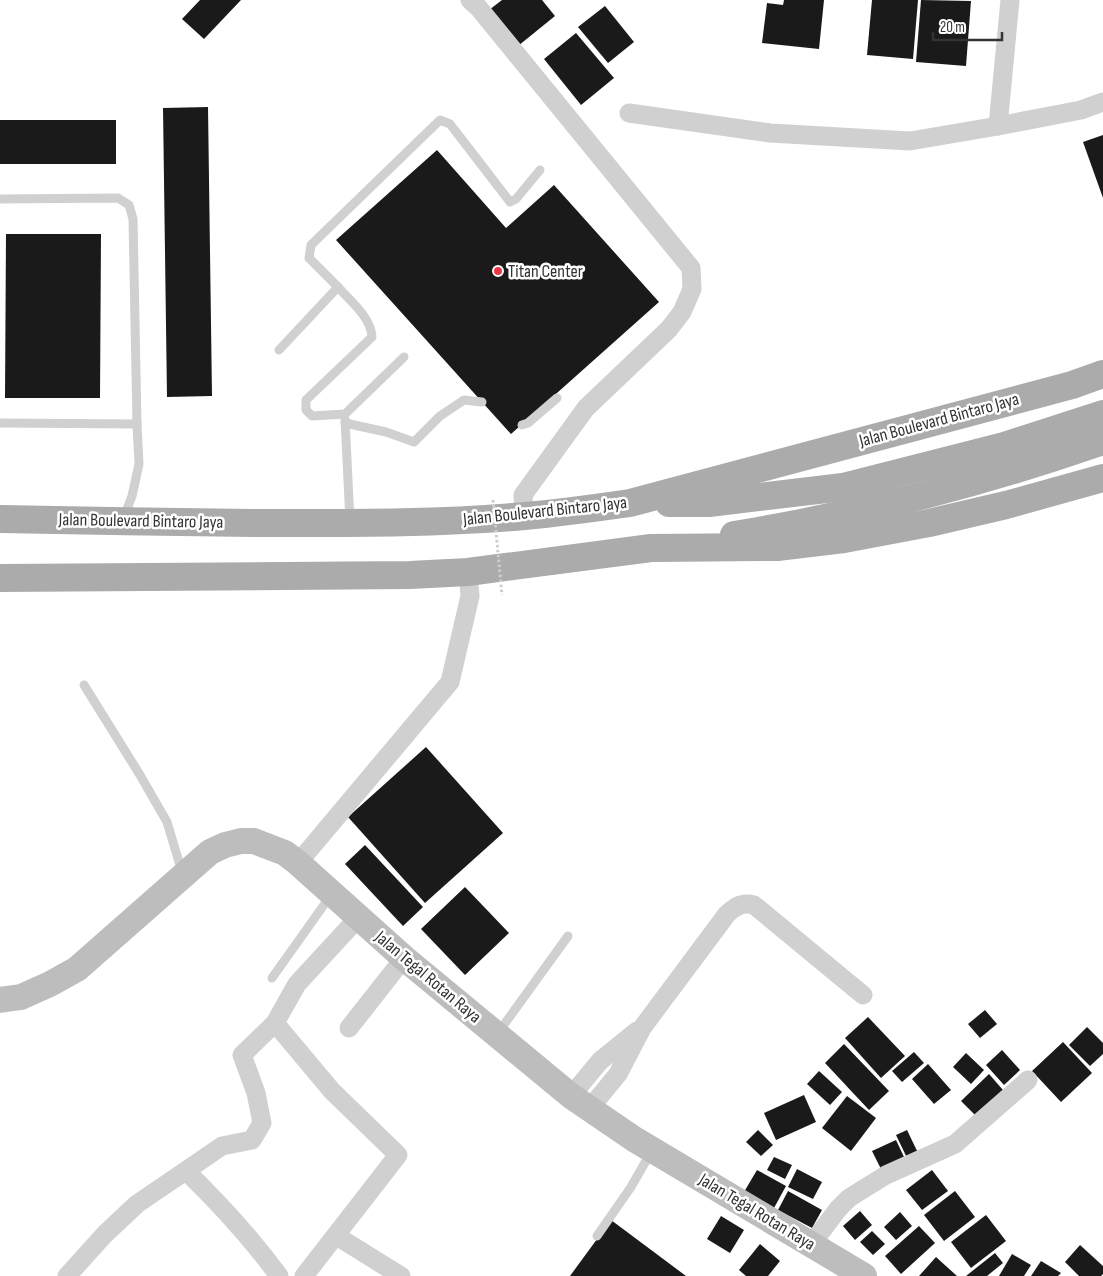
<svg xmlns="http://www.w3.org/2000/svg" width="1103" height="1276" font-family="'Sofia Sans Condensed',sans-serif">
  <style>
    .building { fill: #1a1a1a }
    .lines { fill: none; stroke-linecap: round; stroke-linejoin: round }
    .service { stroke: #d0d0d0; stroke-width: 9 }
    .minor { stroke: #d0d0d0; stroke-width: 19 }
    .secondary { stroke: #bdbdbd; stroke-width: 26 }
    .primary { stroke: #ababab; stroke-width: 28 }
    .path-bridge { stroke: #cdcdcd; stroke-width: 3; stroke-dasharray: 2.5 2.5; stroke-linecap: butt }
    .poi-dot { fill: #e63946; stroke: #fff; stroke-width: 2 }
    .labels { text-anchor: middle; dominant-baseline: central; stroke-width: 5; stroke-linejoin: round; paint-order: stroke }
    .poi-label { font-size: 18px; fill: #333; stroke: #fff; text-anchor: start }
    .street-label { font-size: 18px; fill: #333; stroke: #fff }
  </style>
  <rect width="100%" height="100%" fill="#fff"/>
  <g class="building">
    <path d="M200 0H241L204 39 182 19Z"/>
    <path d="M502 0H542L555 16 518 46 489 10Z"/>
    <path d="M784 0H824L819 49 762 43 767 3 783 5Z"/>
    <path d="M872 0H918L913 59 867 55Z"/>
    <path d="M921 0 971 1 966 66 916 62Z"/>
    <path d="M605 6 634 42 608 63 578 27Z"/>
    <path d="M576 33 614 78 581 105 544 59Z"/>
    <path d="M208 107 212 396 167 397 163 108Z"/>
    <rect x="0" y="120" width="116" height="44"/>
    <path d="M1103 135V198L1083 142Z"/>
    <path d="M437 150 506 228 554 185 659 302 511 434 336 240Z"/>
    <path d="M6 234H101L100 398H5Z"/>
    <path d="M426 747 503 833 425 903 348 817Z"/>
    <path d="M365 845 423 907 403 926 345 864Z"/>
    <path d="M465 887 509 933 465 975 421 929Z"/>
    <path d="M985 1010 997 1024 980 1038 968 1024Z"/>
    <path d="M868 1017 905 1056 881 1078 845 1038Z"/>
    <path d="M1087 1027 1103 1043V1054L1090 1066 1069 1045Z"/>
    <path d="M1063 1042 1092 1073 1061 1102 1032 1071Z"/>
    <path d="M844 1044 889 1091 869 1110 825 1063Z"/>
    <path d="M1002 1050 1020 1070 1004 1085 986 1065Z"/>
    <path d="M914 1052 924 1063 902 1082 892 1071Z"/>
    <path d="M966 1053 984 1070 971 1084 953 1067Z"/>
    <path d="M928 1064 951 1090 934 1104 912 1079Z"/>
    <path d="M819 1071 842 1092 830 1105 807 1084Z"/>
    <path d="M989 1074 1003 1090 976 1116 961 1101Z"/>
    <path d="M804 1095 816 1122 776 1140 764 1113Z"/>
    <path d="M847 1096 876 1118 851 1151 822 1128Z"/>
    <path d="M758 1130 773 1145 761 1156 746 1142Z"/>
    <path d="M907 1130 919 1155 908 1160 896 1135Z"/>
    <path d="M896 1140 905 1159 882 1171 872 1151Z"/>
    <path d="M774 1157 792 1165 785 1179 767 1170Z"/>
    <path d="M797 1169 822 1182 813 1199 788 1187Z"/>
    <path d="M757 1170 786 1186 774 1208 744 1192Z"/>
    <path d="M932 1170 948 1191 922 1210 906 1190Z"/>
    <path d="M788 1191 822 1210 812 1228 778 1210Z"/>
    <path d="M955 1191 975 1217 944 1241 924 1215Z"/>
    <path d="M860 1211 872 1225 855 1240 843 1226Z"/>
    <path d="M900 1212 912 1226 896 1240 884 1227Z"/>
    <path d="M986 1215 1006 1241 971 1268 951 1242Z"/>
    <path d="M721 1216 744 1230 730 1253 707 1239Z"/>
    <path d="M611 1220 686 1276H570Z"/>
    <path d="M919 1226 935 1243 901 1274 885 1256Z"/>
    <path d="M872 1231 885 1244 873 1255 860 1242Z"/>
    <path d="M760 1244 780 1261 768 1276H746L739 1270Z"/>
    <path d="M1080 1245 1103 1266V1274L1101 1276H1079L1065 1262Z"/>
    <path d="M995 1253 1003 1263 987 1276H966Z"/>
    <path d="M1012 1254 1031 1265 1024 1276H999Z"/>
    <path d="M936 1257 957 1276H919Z"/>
    <path d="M1041 1261 1061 1273 1058 1276H1031Z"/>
  </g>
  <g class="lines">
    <g class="service">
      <path d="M0 199 118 198 129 205 133 219 137 424 139 464 132 496 124 517"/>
      <path d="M338 287C350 301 371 317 372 337L306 400V410L312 416 345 414 404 357"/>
      <path d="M279 350 338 287 309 258 311 245 440 120 450 124 510 202 516 199 540 170"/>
      <path d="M345 419 350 521"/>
      <path d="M0 423 137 424"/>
      <path d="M345 423 386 432 414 442 440 416 464 400 482 402"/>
      <path d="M522 425 528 423 557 398"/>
      <path d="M84 685 140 775 167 822 182 872"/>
      <path d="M272 978 331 895"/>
      <path d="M498 1033 568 936"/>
      <path d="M597 1236 631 1187 651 1152"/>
    </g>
    <g class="minor">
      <path d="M470 0 478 7 691 268 692 289 682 312 669 329 586 408 523 495 524 516"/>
      <path d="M629 113 770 133 910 141 998 126 1081 110 1103 102"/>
      <path d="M998 126 1010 0"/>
      <path d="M298 863 450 682 470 596 468 572"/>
      <path d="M275 1023 332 1091 398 1155 304 1276"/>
      <path d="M349 1028 404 958"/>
      <path d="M571 1096 600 1061 637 1031"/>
      <path d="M590 1108 618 1074 642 1028 727 914C736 906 742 902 754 905L863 995"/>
      <path d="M186 1171C220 1204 251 1238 279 1276"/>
      <path d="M337 1234 343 1240 401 1276"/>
      <path d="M811 1245 838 1209 849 1198 886 1175 955 1144 1028 1080"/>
      <path d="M67 1276 105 1234 137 1204 222 1146 252 1140 262 1123 256 1093 242 1055 275 1023 297 984 358 918"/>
    </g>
    <path class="secondary" d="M0 1000 21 997 50 984 77 969 210 852 225 845 241 841H254L285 853 298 863 404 958 571 1096 634 1139 864 1276"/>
    <g class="primary">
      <path d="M669 503H709L843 487 1004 446 1103 414"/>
      <path d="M0 519C84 521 169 522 253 523 344 523 434 524 525 516 560 513 595 508 630 503L1072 385 1103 374"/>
      <path d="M734 535C857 515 985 482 1103 441"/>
      <path d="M0 578 410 575 468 572 651 548 777 547 844 539 929 523 1006 505 1103 478"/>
    </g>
    <path class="path-bridge" d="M493 500 502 595"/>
  </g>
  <circle class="poi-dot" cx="498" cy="271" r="5"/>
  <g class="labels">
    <g class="poi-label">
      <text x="508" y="271">Titan Center</text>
    </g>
    <g class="street-label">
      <text transform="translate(939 420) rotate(-15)">Jalan Boulevard Bintaro Jaya</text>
      <text transform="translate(545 511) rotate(-6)">Jalan Boulevard Bintaro Jaya</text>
      <text transform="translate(141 521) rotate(1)">Jalan Boulevard Bintaro Jaya</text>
      <text transform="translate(428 977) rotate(40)">Jalan Tegal Rotan Raya</text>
      <text transform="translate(757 1212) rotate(31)">Jalan Tegal Rotan Raya</text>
    </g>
  </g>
  <path d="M933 32v8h69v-8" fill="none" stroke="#333333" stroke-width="2.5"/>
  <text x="940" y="32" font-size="15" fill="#333333" stroke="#ffffff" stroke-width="4" paint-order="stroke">20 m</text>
</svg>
